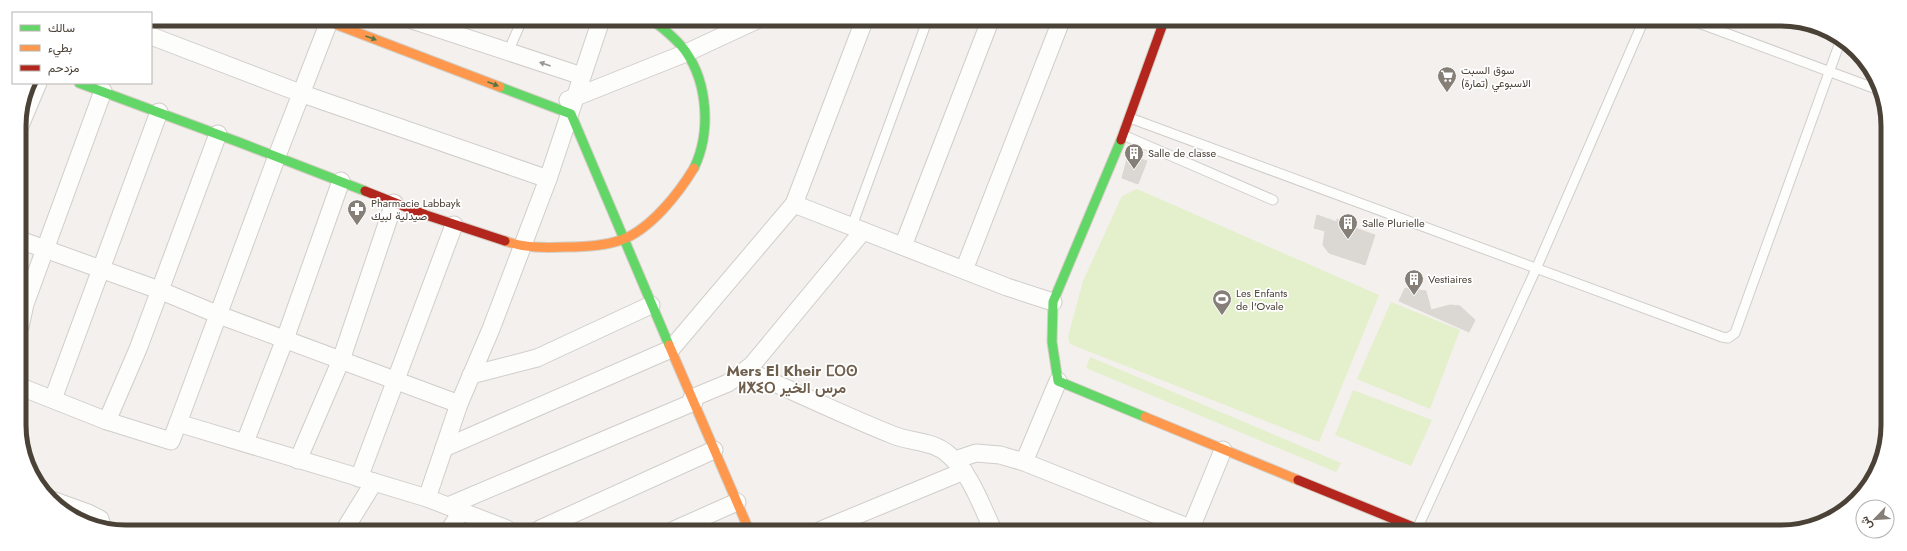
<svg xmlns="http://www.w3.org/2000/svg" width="1907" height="551" font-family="Jost,Vazirmatn,'Noto Sans Tifinagh',sans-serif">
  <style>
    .green { fill: #e4efcb }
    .building { fill: #dbd8d3; stroke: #dcd7d2 }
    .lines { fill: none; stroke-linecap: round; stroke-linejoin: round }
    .lane-casing { stroke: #d1ceca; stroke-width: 11 }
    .street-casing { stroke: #d1ceca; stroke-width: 19 }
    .fast-casing { stroke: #d3cdc3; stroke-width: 11 }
    .slow-casing { stroke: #d3cdc3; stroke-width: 11 }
    .jam-casing { stroke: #d3cdc3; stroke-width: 11 }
    .lane { stroke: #fdfdfc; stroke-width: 9 }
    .street { stroke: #fdfdfc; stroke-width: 17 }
    .fast { stroke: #63d668; stroke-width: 9 }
    .slow { stroke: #ff974d; stroke-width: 9 }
    .jam { stroke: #b3261e; stroke-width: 9 }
    .oneway { fill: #537648 }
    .oneway2 { fill: #9b9690 }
    .labels { text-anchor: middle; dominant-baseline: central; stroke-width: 3.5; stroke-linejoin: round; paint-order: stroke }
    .poi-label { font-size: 11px; fill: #4b4237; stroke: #fff; text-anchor: start }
    .district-label { font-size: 15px; font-weight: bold; fill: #6f5f4d; stroke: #fff }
    .rim { fill: none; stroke: #4b4237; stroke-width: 5 }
  </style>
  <rect width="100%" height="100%" fill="#f3f0ed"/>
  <g class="green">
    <path d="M1137 189 1379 295 1319 442 1070 344 1068 337 1083 281 1122 196Z"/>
    <path d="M1391 302 1460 330 1430 409 1357 379Z"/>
    <path d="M1090 357 1341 463 1336 472 1086 368Z"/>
    <path d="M1353 390 1432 420 1411 466 1335 435Z"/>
  </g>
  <g class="building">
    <path d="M1128 155 1147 161 1138 184 1122 178Z"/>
    <path d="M1317 215 1337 222V219L1355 228 1375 235 1365 265 1329 253 1323 245 1325 231 1314 228Z"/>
    <path d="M1405 288 1426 291 1431 310 1450 305 1460 306 1475 320 1469 332 1399 301Z"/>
  </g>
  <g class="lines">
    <defs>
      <g id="lane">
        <path d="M1696 22 1879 90"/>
        <path d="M508 52 522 20"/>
        <path d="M1130 118 1722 337 1728 338 1735 333 1840 42"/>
        <path d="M1123 135 1273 200"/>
        <path d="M852 226 927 21"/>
        <path d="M1417 529 1536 269 1643 22"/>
      </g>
      <g id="street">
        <path d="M412 20 582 76"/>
        <path d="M151 36 300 93 548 179"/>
        <path d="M568 100 686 53 757 20"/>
        <path d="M19 128 38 83"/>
        <path d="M794 204 1007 287 1053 302"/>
        <path d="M20 240 159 290 219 315 459 404"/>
        <path d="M903 246 990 21"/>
        <path d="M964 270 1061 21"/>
        <path d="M20 327 25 304 103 91"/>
        <path d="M746 370C795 392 843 415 893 435 912 443 933 440 949 455 971 474 981 505 993 530"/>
        <path d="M471 375 537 358 651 305"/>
        <path d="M21 387 107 421 171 441 178 423 427 498 507 529"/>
        <path d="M692 398 728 383 752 365 863 231"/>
        <path d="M53 399 159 112"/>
        <path d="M107 421 138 349 218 134"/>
        <path d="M178 423 277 156 330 19"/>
        <path d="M245 442 285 339 341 181"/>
        <path d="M444 448 671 349 794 204 864 21"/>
        <path d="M298 460 341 360 394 203"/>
        <path d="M955 460 976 453 1000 455 1024 462 1197 531"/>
        <path d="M1024 462 1058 381"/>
        <path d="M359 478 454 225"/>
        <path d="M427 498 459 404 491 329 548 179 601 20"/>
        <path d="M49 499 88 513 100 519 102 526 101 528"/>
        <path d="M448 506 694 402"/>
        <path d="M1191 528 1223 450"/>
        <path d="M345 529 374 482"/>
        <path d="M450 529 461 512"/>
        <path d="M540 529 714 450"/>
        <path d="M674 530 737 502"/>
        <path d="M821 530 964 471"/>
      </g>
      <g id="fast">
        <path d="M652 20C664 29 677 39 686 52 708 84 711 133 694 168"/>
        <path d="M79 83 241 143 365 191"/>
        <path d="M500 87 571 114 669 345"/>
        <path d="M1121 140 1053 302 1052 342 1058 381 1145 417"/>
      </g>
      <g id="slow">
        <path d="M322 19 500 87"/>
        <path d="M505 241C525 248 545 248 566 247 584 247 604 246 621 240 650 230 679 193 694 168"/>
        <path d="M669 345 749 530"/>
        <path d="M1145 417 1298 480"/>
      </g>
      <g id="jam">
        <path d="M1121 140 1164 21"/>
        <path d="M365 191 426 215 505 241"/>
        <path d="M1298 480 1423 531"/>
      </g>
    </defs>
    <use href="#lane" class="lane-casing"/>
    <use href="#street" class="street-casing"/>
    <use href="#fast" class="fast-casing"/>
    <use href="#slow" class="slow-casing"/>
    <use href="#jam" class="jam-casing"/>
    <use href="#lane" class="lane"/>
    <use href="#street" class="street"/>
    <use href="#fast" class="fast"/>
    <use href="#slow" class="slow"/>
    <use href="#jam" class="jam"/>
  </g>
  <defs><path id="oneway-solid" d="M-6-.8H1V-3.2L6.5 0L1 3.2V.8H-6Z"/></defs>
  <g class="oneway">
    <use href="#oneway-solid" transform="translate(371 38) rotate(20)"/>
    <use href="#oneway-solid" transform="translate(493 84) rotate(21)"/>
  </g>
  <use class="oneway2" href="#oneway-solid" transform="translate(545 64) rotate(-161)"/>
  <defs>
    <symbol id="supermarket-pin" viewBox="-11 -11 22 30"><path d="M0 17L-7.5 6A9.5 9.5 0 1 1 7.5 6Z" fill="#867f77" stroke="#fff"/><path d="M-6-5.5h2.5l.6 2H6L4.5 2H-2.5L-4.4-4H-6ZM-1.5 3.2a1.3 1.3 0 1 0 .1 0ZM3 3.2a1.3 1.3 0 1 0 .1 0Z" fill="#fff"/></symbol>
    <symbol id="building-pin" viewBox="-11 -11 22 30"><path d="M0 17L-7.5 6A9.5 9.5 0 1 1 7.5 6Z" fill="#867f77" stroke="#fff"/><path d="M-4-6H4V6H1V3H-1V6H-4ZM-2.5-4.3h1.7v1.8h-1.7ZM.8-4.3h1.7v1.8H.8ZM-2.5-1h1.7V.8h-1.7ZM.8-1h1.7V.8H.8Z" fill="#fff"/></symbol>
    <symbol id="pharmacy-pin" viewBox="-11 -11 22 30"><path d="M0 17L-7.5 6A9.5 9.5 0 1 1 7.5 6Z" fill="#867f77" stroke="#fff"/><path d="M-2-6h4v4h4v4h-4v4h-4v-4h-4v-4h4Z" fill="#fff"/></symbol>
    <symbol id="stadium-pin" viewBox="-11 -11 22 30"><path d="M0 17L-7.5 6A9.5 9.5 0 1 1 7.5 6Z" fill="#867f77" stroke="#fff"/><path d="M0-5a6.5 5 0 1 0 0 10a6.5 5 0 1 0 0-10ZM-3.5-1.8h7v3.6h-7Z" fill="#fff"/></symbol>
  </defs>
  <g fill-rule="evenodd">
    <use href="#supermarket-pin" x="1436" y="65" width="22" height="30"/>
    <use href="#building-pin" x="1123" y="142" width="22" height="30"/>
    <use href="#pharmacy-pin" x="346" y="198" width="22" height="30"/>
    <use href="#building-pin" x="1337" y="212" width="22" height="30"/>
    <use href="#building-pin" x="1403" y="268" width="22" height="30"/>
    <use href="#stadium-pin" x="1211" y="288" width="22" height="30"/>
  </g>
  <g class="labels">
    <g class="poi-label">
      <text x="1461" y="70">سوق السبت<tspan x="1461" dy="13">الاسبوعي (تمارة)</tspan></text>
      <text x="1148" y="153">Salle de classe</text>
      <text x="371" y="203">Pharmacie Labbayk<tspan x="371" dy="13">صيدلية لبيك</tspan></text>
      <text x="1362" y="223">Salle Plurielle</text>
      <text x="1428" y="279">Vestiaires</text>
      <text x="1236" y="293">Les Enfants<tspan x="1236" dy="13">de l'Ovale</tspan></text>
    </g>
    <g class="district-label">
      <text x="792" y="371">Mers El Kheir ⵎⵔⵙ<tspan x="792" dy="17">ⵍⵅⵉⵔ مرس الخير</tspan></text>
    </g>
  </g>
  <path d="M0 0H1907V551H0ZM126 26H1781A100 100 0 0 1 1881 126V425A100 100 0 0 1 1781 525H126A100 100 0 0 1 26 425V126A100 100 0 0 1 126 26Z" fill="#fff" fill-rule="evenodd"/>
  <path class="rim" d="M126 26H1781A100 100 0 0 1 1881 126V425A100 100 0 0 1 1781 525H126A100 100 0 0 1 26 425V126A100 100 0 0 1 126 26Z"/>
  <rect x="12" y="12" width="140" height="72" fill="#ffffff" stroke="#b7b3af"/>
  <rect x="20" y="25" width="20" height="6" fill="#63d668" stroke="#b7b3af"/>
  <text x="48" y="32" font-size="12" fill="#4b4237">سالك</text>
  <rect x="20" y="45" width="20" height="6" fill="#ff974d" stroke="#b7b3af"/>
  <text x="48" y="52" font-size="12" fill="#4b4237">بطيء</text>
  <rect x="20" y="65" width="20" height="6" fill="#b3261e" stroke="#b7b3af"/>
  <text x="48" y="72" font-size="12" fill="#4b4237">مزدحم</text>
  <g transform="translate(1875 519) rotate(245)"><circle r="19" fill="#ffffff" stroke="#b7b3af"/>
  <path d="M0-3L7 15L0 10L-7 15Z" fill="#867f77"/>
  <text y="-6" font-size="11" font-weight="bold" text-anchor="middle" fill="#4b4237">ش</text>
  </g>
</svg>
